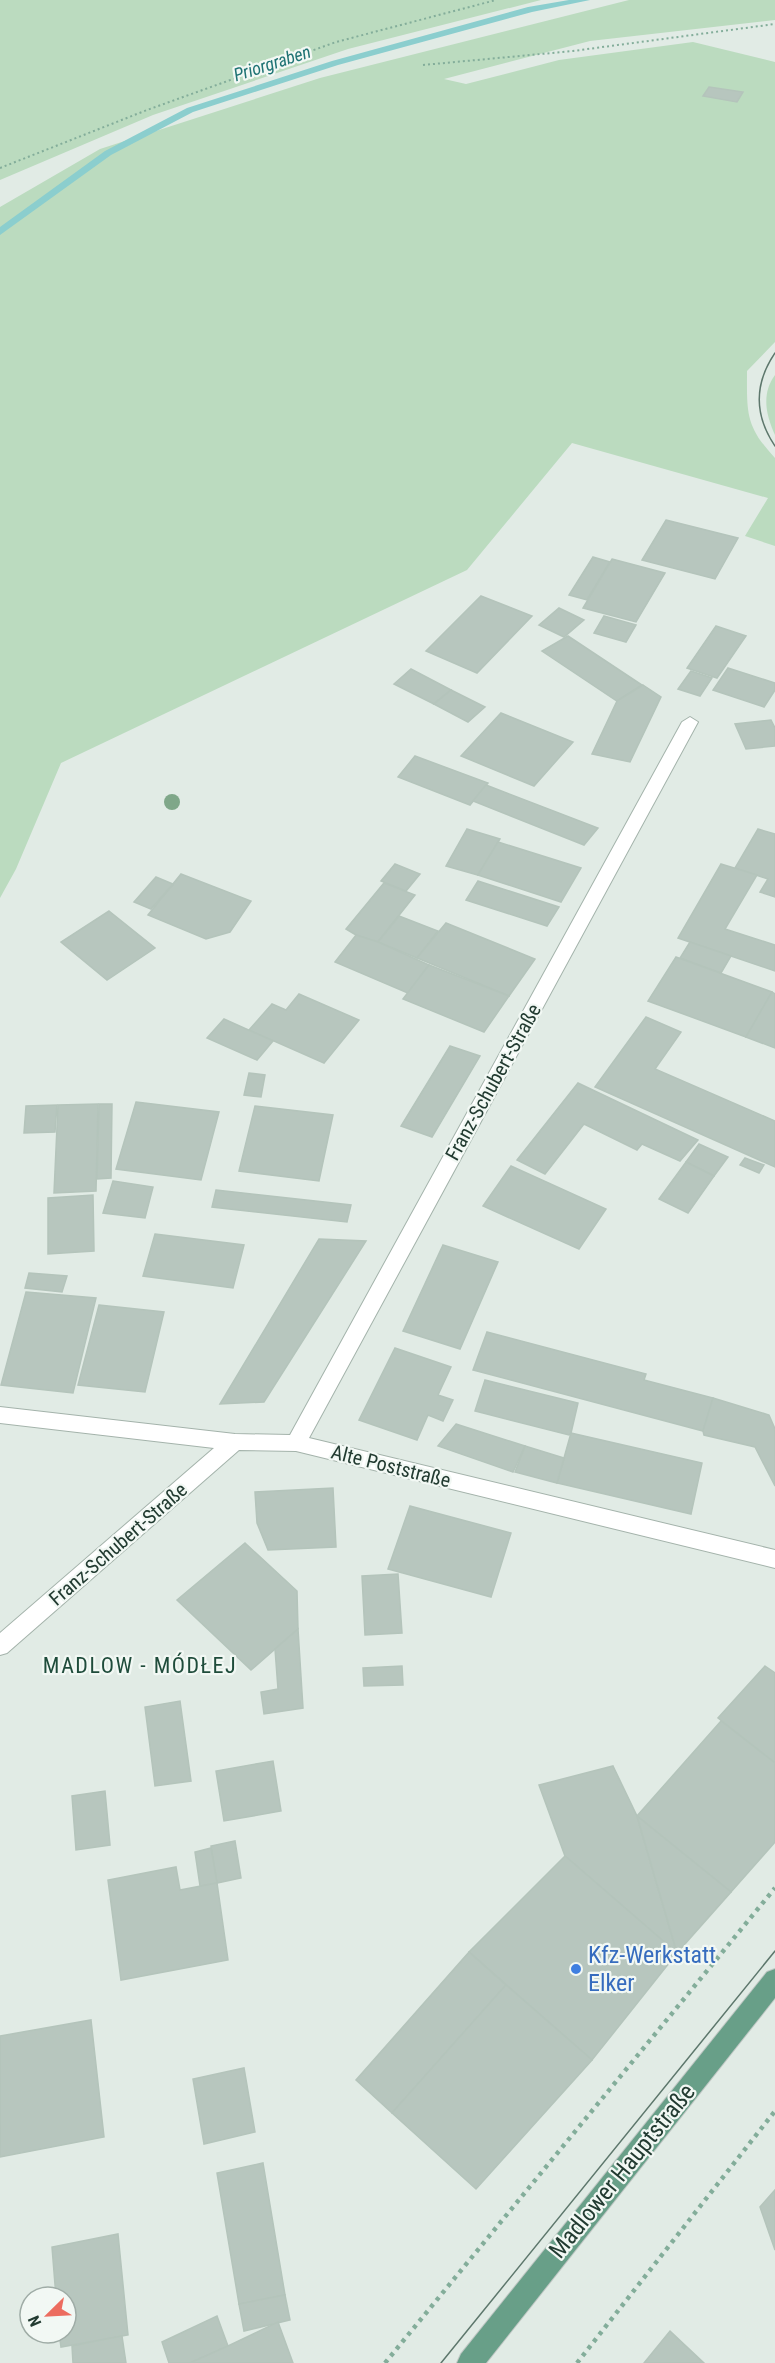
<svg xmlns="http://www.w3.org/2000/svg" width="775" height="2363" font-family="'Roboto Condensed',sans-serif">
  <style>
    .green { fill: #bbdbbf }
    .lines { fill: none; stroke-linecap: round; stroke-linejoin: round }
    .stream { fill: #8bcece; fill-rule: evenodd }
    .building { fill: #b7c6be; stroke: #b4c4bb; stroke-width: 1.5 }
    .street-casing { stroke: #a4b3ab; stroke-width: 2 }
    .primary-casing { stroke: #c1c8c5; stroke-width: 2 }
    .path-far1 { stroke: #83ad9a; stroke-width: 2; stroke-dasharray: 2 3; stroke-linecap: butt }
    .path { stroke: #83ad9a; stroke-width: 4.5; stroke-dasharray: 4 5; stroke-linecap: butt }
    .street { fill: #fff; fill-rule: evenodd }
    .primary { fill: #689f88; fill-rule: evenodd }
    .tram { stroke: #5d776c; stroke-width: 1.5 }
    .tree { fill: #7fa789 }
    .shop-dot { fill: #3f7fe0; stroke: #f2f8f4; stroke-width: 2 }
    .labels { text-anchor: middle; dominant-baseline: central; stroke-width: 4.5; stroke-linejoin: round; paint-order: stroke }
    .far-water-label { font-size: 18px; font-style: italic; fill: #1f7374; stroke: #f2f8f4 }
    .street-label { font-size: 20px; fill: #223b31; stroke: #f2f8f4 }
    .quarter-label { font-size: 22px; letter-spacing: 1.5px; fill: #1f4c3b; stroke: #f2f8f4 }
    .near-shop-label { font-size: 24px; fill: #366cbe; stroke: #f2f8f4; text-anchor: start }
    .near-street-label { font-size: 24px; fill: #223b31; stroke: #f2f8f4 }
  </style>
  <rect width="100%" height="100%" fill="#e1ebe5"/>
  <g class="green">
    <path d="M0 0H541L348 49 153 115 0 180Z"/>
    <path d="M629 0H775V20L590 41 444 79 466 84 559 60 693 42 775 62V342L747 371C747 412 745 426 775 458V546L745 536 768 498 572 443 467 570 61 763 16 869 0 898V207L100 149 320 78Z"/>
    <path d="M775 375V435C766 415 761 394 775 375Z"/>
  </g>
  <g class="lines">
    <path class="stream" d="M569 0H590L532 12 338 65 193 112 111 155 0 235V227L105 151 187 108 332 61 528 7Z"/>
  </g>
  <g class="building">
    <path d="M709 87 743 92 737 102 703 96Z"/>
    <path d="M666 520 738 538 715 579 642 560Z"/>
    <path d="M593 557 610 562 587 600 569 595Z"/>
    <path d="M612 559 665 573 636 622 583 608Z"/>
    <path d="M481 596 532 616 477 673 426 651Z"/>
    <path d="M559 608 584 620 564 637 539 625Z"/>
    <path d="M604 616 636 625 626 642 594 633Z"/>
    <path d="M716 626 746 636 717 678 687 668Z"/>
    <path d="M568 636 642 685 617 701 542 651Z"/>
    <path d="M728 668 775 683V690L764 707 713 690Z"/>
    <path d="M411 669 451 690 434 704 394 684Z"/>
    <path d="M691 671 712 678 700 696 678 689Z"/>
    <path d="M643 685 661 697 630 762 592 754 617 701Z"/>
    <path d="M451 690 485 707 468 722 434 704Z"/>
    <path d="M501 713 573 742 534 786 461 756Z"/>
    <path d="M771 720 775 728V746L746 749 735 724Z"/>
    <path d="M415 756 488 783 470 805 398 777Z"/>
    <path d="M486 785 598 828 584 845 473 801Z"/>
    <path d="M467 829 500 839 478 875 446 866Z"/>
    <path d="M758 829 775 834V897L760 892 768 879 735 868Z"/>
    <path d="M498 842 581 868 561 902 478 875Z"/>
    <path d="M395 864 420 874 406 891 381 881Z"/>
    <path d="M721 864 757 875 725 929 775 945V971L678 938Z"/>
    <path d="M181 874 251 901 230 932 206 939 148 915Z"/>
    <path d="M156 877 173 884 151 909 134 902Z"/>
    <path d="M478 881 559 907 547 926 466 900Z"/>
    <path d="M384 883 415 895 378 942 356 935 346 929Z"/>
    <path d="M109 911 155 948 107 980 61 942Z"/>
    <path d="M399 916 438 931 417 958 378 942Z"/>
    <path d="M446 923 535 959 509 996 417 958Z"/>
    <path d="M356 935 378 942 429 965 408 993 335 962Z"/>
    <path d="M690 942 731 956 721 973 680 958Z"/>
    <path d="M676 957 772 992 746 1037 648 1001Z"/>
    <path d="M429 965 509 996 484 1032 403 999Z"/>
    <path d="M772 992 775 994V1048L746 1037Z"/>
    <path d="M299 994 359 1020 324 1063 249 1030 272 1004 286 1010Z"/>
    <path d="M646 1017 681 1032 655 1069 775 1121V1167L595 1087Z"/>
    <path d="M224 1019 273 1041 257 1060 207 1038Z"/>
    <path d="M450 1046 480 1056 432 1137 401 1126Z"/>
    <path d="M249 1073 265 1075 261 1097 244 1095Z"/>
    <path d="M578 1083 698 1140 680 1161 642 1144 637 1150 584 1124 545 1174 517 1160Z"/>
    <path d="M136 1102 219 1112 201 1180 116 1169Z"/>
    <path d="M98 1104 96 1191 54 1193 58 1105Z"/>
    <path d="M99 1104H112L111 1178 97 1179Z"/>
    <path d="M57 1105 55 1132 24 1133 26 1106Z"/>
    <path d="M255 1106 333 1115 319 1181 239 1171Z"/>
    <path d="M699 1144 728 1157 714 1176 686 1162Z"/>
    <path d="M745 1158 764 1165 759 1173 740 1165Z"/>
    <path d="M686 1162 714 1176 688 1213 659 1199Z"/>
    <path d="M511 1166 606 1209 579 1249 483 1206Z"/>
    <path d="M113 1181 153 1187 145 1218 103 1213Z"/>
    <path d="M216 1190 351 1205 347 1222 212 1207Z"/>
    <path d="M93 1195 94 1251 48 1254V1198Z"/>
    <path d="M155 1234 244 1245 233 1288 143 1276Z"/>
    <path d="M319 1239 366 1241 264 1402 220 1404Z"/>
    <path d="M443 1245 498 1262 460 1349 403 1331Z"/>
    <path d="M29 1273 67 1276 62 1292 25 1288Z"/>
    <path d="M26 1292 96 1298 73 1393 1 1385Z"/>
    <path d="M99 1305 164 1312 145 1392 78 1385Z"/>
    <path d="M487 1332 646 1374 644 1380 713 1398 703 1431 473 1370Z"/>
    <path d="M395 1348 451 1367 438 1395 453 1400 443 1421 428 1415 417 1440 359 1420Z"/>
    <path d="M485 1380 578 1403 571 1433 569 1435 475 1411Z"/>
    <path d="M713 1398 769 1415 775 1429V1486L755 1447 704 1435 703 1431Z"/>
    <path d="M456 1424 525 1446 513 1472 438 1446Z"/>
    <path d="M571 1433 702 1463 691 1514 557 1483Z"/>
    <path d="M525 1446 564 1458 557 1483 515 1472Z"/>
    <path d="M333 1488 336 1547 268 1550 257 1523 255 1492Z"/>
    <path d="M410 1506 511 1533 491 1597 388 1569Z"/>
    <path d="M245 1543 297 1591 298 1629 251 1670 177 1600Z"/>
    <path d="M398 1574 402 1633 365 1635 362 1576Z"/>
    <path d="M298 1629 303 1708 264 1714 261 1692 278 1689 275 1649Z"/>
    <path d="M402 1666 403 1685 364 1686 363 1668Z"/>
    <path d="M765 1666 775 1673V1763L718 1718Z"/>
    <path d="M180 1701 191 1781 155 1786 145 1707Z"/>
    <path d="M721 1721 775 1763V1842L731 1892 637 1816Z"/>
    <path d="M273 1761 281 1811 224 1821 216 1771Z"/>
    <path d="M613 1766 637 1816 677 1953 565 1856 539 1785Z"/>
    <path d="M105 1791 110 1845 76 1850 72 1796Z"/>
    <path d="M637 1816 731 1892 677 1953Z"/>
    <path d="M235 1841 241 1878 217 1883 211 1846Z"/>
    <path d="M211 1848 217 1883 200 1886 195 1852Z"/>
    <path d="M565 1856 677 1953 592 2060 469 1952Z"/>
    <path d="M176 1867 180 1890 217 1883 228 1960 121 1980 108 1880Z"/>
    <path d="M469 1952 506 1985 392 2113 356 2080Z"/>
    <path d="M506 1985 592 2060 476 2189 392 2113Z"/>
    <path d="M91 2020 104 2137 0 2157V2036Z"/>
    <path d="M244 2068 255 2132 204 2144 193 2079Z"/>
    <path d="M263 2163 285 2295 239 2304 217 2173Z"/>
    <path d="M775 2190V2250L760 2207Z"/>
    <path d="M118 2234 128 2335 61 2347 59 2333H66V2297H56L52 2247Z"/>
    <path d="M285 2295 290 2320 244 2331 239 2304Z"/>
    <path d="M217 2316 228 2346 190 2363H169L162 2342Z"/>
    <path d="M278 2322 293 2363H190L228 2346Z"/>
    <path d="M670 2331 704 2363H644Z"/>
    <path d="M122 2336 126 2363H73L72 2346Z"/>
  </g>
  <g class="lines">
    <defs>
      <path id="street" d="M690 717 698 722 309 1438 775 1550V1568L296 1451 239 1450 7 1653 0 1655V1633L214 1448 0 1423V1407L235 1434 290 1435 682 722Z"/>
      <path id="primary" d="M775 1969V1998L486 2363H457L461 2354 767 1972Z"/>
    </defs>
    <use href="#street" class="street-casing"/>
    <use href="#primary" class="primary-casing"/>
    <g class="path-far1">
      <path d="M423 65 573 51 775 24"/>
      <path d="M0 168 147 110 336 42 496 0"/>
    </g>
    <g class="path">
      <path d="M385 2363 775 1888"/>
      <path d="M577 2363 775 2111"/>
    </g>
    <use href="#street" class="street"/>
    <use href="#primary" class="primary"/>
    <g class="tram">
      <path d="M775 353C754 384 754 415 775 446"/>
      <path d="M441 2363 775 1951"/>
    </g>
  </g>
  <circle class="tree" cx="172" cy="802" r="8"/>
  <circle class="shop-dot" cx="576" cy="1969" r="6"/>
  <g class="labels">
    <g class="far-water-label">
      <text transform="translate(272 63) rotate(-18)">Priorgraben</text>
    </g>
    <g class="street-label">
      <text transform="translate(493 1082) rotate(-61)">Franz-Schubert-Straße</text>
      <text transform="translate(391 1466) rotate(14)">Alte Poststraße</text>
      <text transform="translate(118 1544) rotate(-41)">Franz-Schubert-Straße</text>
    </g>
    <g class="quarter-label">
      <text x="140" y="1665">MADLOW - MÓDŁEJ</text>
    </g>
    <g class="near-shop-label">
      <text x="588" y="1955">Kfz-Werkstatt<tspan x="588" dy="28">Elker</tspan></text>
    </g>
    <g class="near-street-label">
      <text transform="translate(622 2171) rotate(-51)">Madlower Hauptstraße</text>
    </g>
  </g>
  <g transform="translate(48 2315) rotate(246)"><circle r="28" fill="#f2f8f4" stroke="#9faca6" stroke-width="1.5"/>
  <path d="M0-4.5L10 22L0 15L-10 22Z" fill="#ec6c5f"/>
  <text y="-9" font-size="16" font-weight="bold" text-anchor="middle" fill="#223b31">N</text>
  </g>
</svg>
